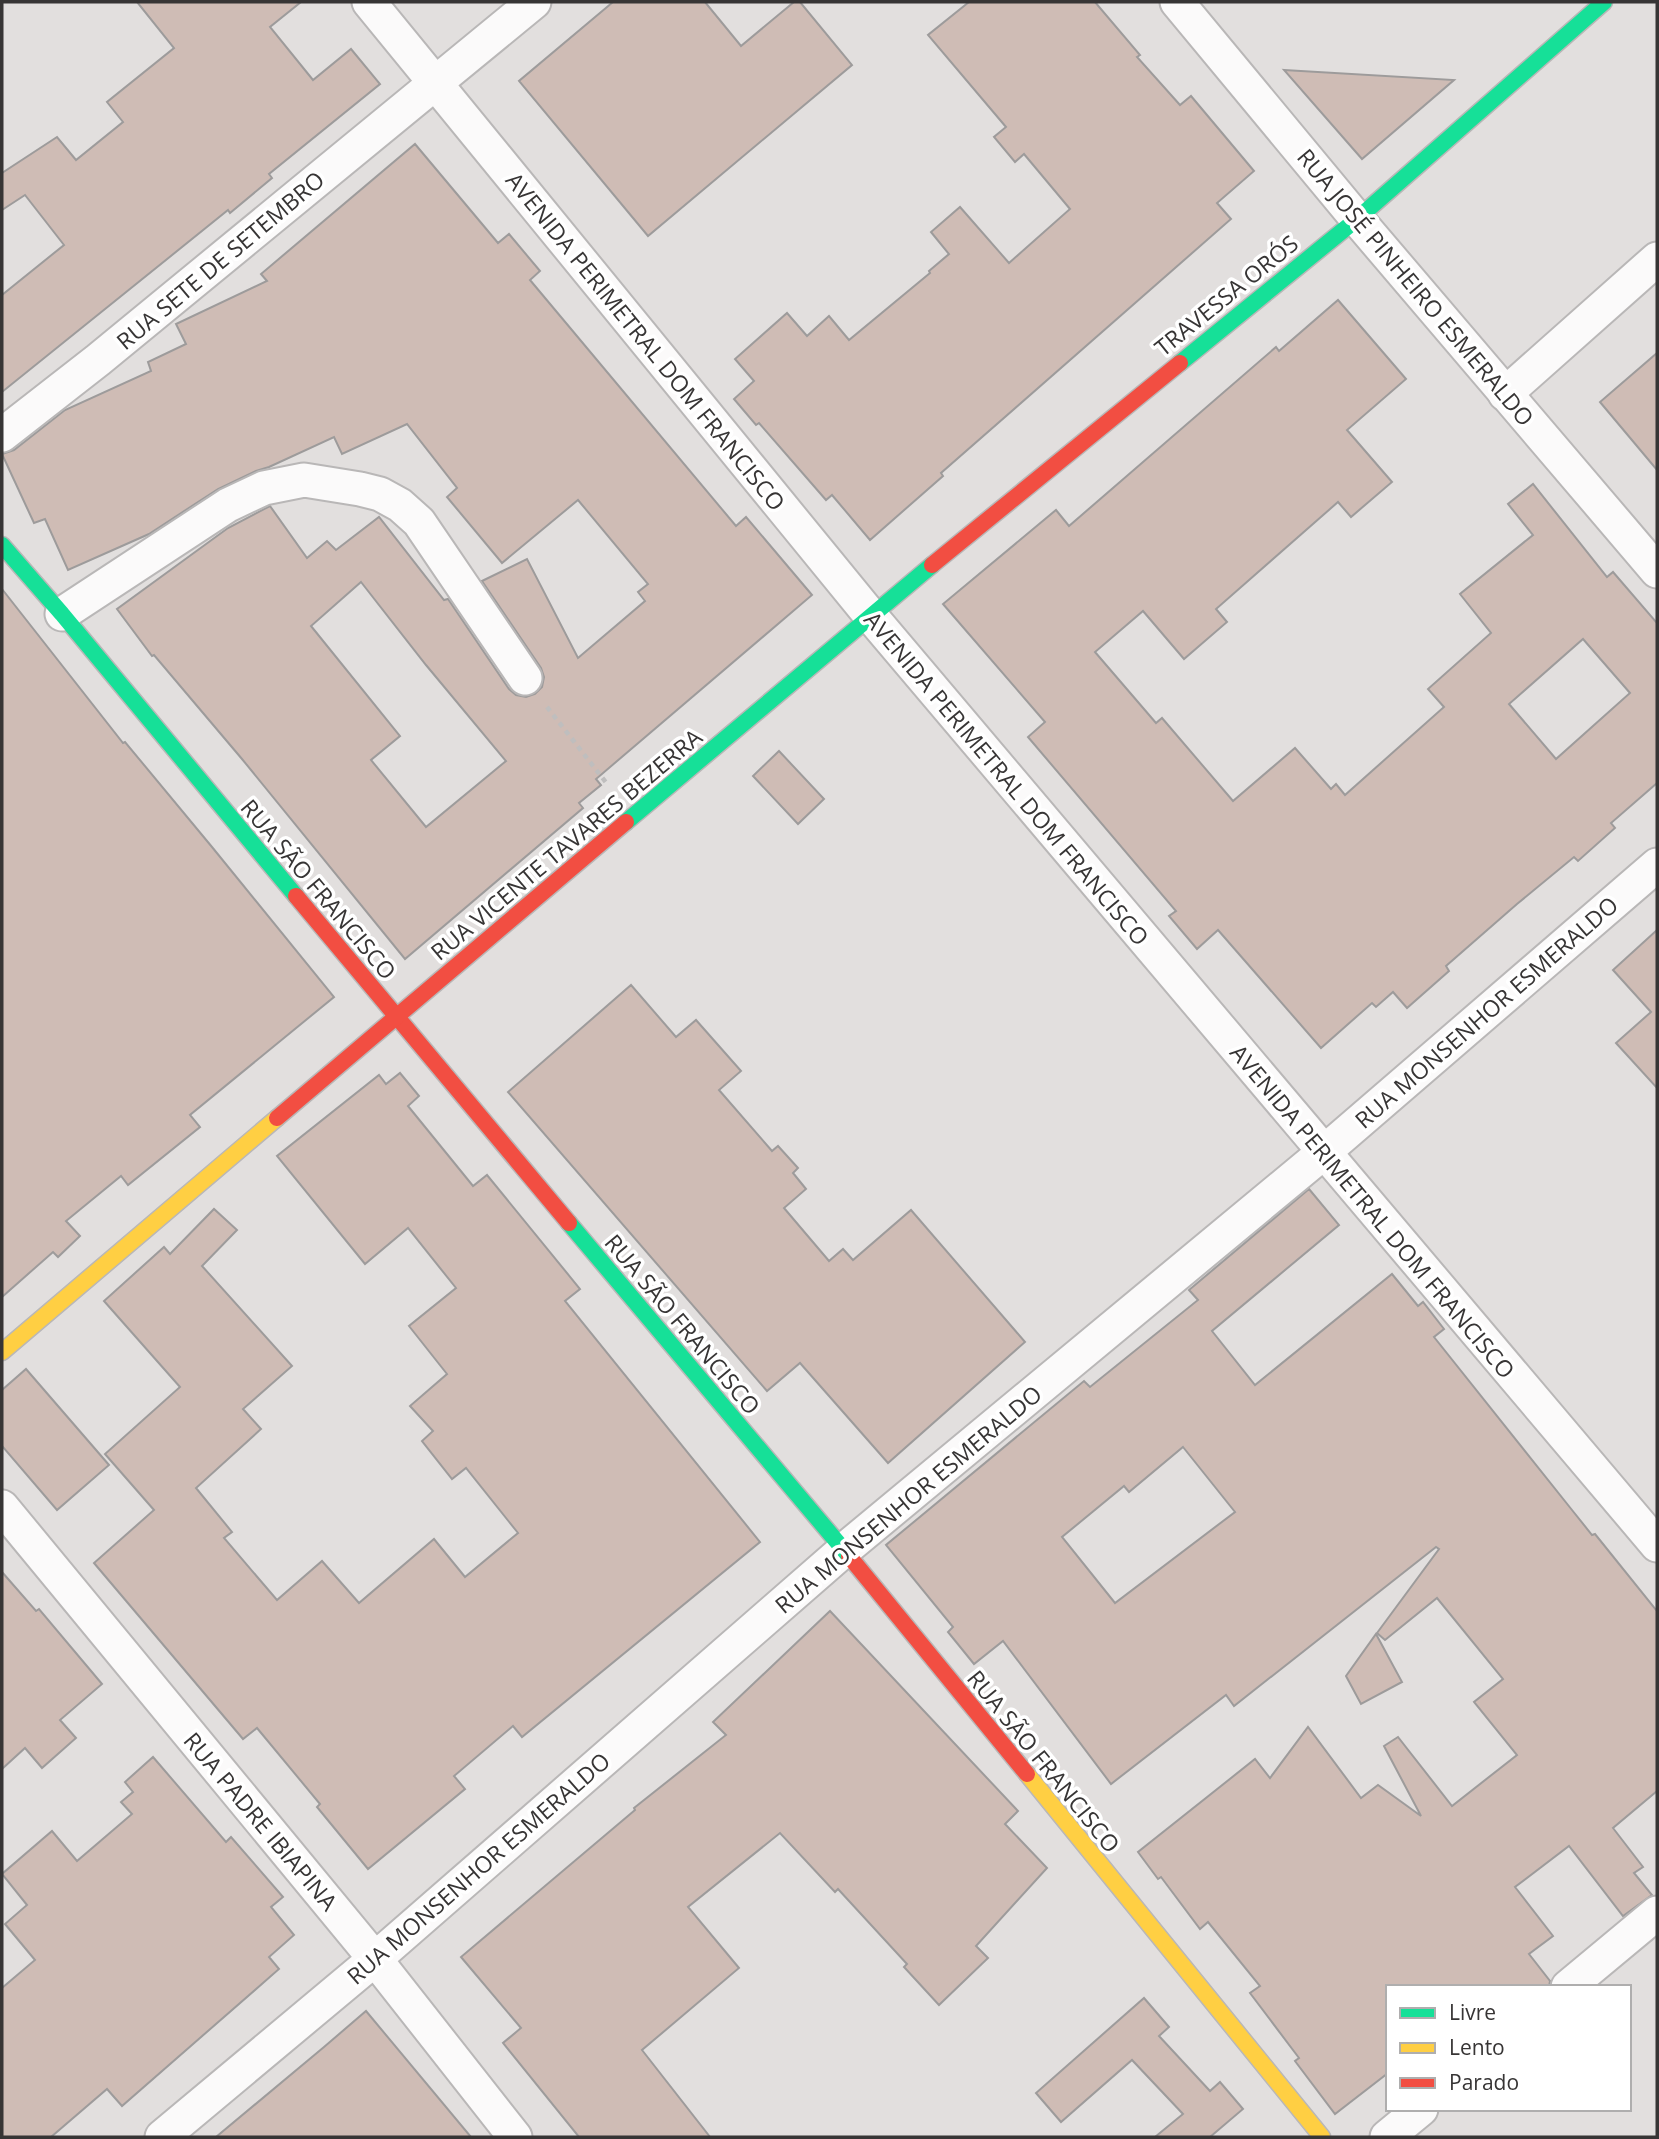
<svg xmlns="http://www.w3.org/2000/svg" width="1659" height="2139" font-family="'Open Sans',sans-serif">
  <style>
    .building { fill: #cfbcb5; stroke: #9d9b9b; stroke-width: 2; fill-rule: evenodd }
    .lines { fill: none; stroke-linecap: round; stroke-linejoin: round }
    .street-casing { stroke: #b9b7b7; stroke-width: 37 }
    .fast-casing { stroke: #b9b7b7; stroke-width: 19 }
    .slow-casing { stroke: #b9b7b7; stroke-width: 19 }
    .jam-casing { stroke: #b9b7b7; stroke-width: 19 }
    .path { stroke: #bfbebe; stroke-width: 4.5; stroke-dasharray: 5 5; stroke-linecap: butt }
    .street { stroke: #fbfafa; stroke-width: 33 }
    .fast { stroke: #16e098; stroke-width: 16 }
    .slow { stroke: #ffcf43; stroke-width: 16 }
    .jam { stroke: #f24e42; stroke-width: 16 }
    .labels { text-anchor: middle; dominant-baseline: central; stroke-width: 7; stroke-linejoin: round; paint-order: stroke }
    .street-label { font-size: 23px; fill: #373535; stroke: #fff }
  </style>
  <rect width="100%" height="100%" fill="#e2dfde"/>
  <g class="building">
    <path d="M137 2H301L270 27 313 80 351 49 380 84 269 174 272 178 230 213 228 210 2 392V295L64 245 25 195 2 210V173L57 137 76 160 123 122 107 102 174 48Z"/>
    <path d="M613 2H705L741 46 794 2H800L852 65 648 236 519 81Z"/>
    <path d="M969 2H1095L1140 55 1137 57 1180 105 1191 96 1254 171 1217 203 1231 219 941 473 943 476 870 540 832 495 826 500 759 423 756 425 734 399 754 381 735 359 787 313 807 336 829 316 849 340 930 273 929 271 949 254 931 232 960 207 1009 263 1070 209 1024 154 1015 162 994 137 1006 127 928 35Z"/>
    <path d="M1284 70 1454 80 1362 159Z"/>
    <path d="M415 144 498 243 509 234 540 271 530 280 736 526 746 517 812 595 596 779 601 785 579 803 583 808 405 959 242 759 154 655 152 656 117 609 228 528 270 506 307 558 327 541 336 550 379 517 444 600 448 599 509 689 516 695 526 697 535 694 542 687 544 677 541 668 482 581 527 559 578 658 645 601 638 592 648 584 578 500 502 563 447 497 457 488 407 424 342 454 334 437 269 467 256 471 218 489 149 534 68 570 45 519 34 523 2 454 14 450 65 410 151 371 148 362 186 344 176 324 267 281 261 274ZM361 582 426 665 506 761 426 827 371 760 400 736 311 626Z"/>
    <path d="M1338 300 1406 379 1347 430 1392 482 1351 517 1338 502 1216 609 1227 622 1184 659 1143 611 1095 652 1156 723 1162 718 1233 801 1295 748 1331 789 1336 784 1345 795 1444 707 1428 689 1491 633 1460 594 1533 535 1508 504 1533 484 1607 577 1613 572 1657 623V783L1611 823 1615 828 1578 861 1574 857 1517 904 1446 966 1449 971 1407 1008 1393 992 1376 1007 1372 1003 1321 1048 1218 930 1197 949 1169 916 1176 911 1028 737 1045 722 943 604 1056 510 1069 526 1276 347 1279 351ZM1583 639 1630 693 1556 759 1509 704Z"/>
    <path d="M1657 353V470L1600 402Z"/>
    <path d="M2 589 123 743 125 742 212 847 334 997 190 1115 200 1127 128 1185 121 1176 66 1221 80 1236 58 1257 53 1252 2 1297Z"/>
    <path d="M779 751 824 799 798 824 753 776Z"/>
    <path d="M1657 930V1088L1616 1043 1651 1012 1613 970Z"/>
    <path d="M631 985 676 1037 696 1020 741 1071 719 1090 772 1151 778 1146 798 1168 793 1173 806 1189 784 1208 829 1261 843 1249 853 1260 911 1210 1025 1342 888 1463 800 1363 767 1391 508 1092Z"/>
    <path d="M400 1073 419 1096 408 1106 473 1186 487 1175 580 1289 565 1301 760 1542 522 1737 513 1726 454 1776 465 1789 368 1869 317 1807 320 1804 257 1728 243 1739 94 1563 154 1510 105 1454 180 1387 104 1301 164 1247 170 1254 214 1209 237 1230 202 1266 292 1366 243 1409 261 1429 196 1488 232 1532 224 1538 277 1600 322 1561 359 1603 434 1539 465 1577 518 1533 466 1468 452 1479 422 1441 433 1431 410 1406 447 1374 409 1326 456 1288 408 1228 365 1264 277 1156 379 1075 386 1084Z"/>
    <path d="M1309 1189 1339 1225 1212 1331 1255 1385 1392 1274 1418 1306 1423 1302 1444 1329 1434 1337 1572 1510 1592 1535 1595 1534 1657 1611V1791L1613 1828 1643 1867 1634 1873 1652 1895 1623 1916 1569 1846 1515 1887 1553 1936 1529 1954 1550 1981 1549 1987H1388V2073L1335 2114 1295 2061 1299 2058 1250 1993 1260 1986 1208 1922 1200 1929 1161 1877 1158 1879 1138 1852 1255 1759 1270 1778 1308 1727 1361 1798 1378 1785 1421 1816 1384 1746 1398 1737 1452 1806 1517 1755 1474 1702 1503 1679 1437 1598 1385 1640 1377 1633 1439 1549 1436 1547 1234 1706 1226 1695 1111 1784 1003 1641 974 1664 948 1632 953 1627 886 1545 1084 1381 1090 1387 1198 1300 1189 1290ZM1183 1447 1235 1512 1115 1603 1062 1537 1124 1486 1129 1492Z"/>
    <path d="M26 1369 109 1465 57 1510 2 1446V1390Z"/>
    <path d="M2 1572 36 1611 39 1609 102 1684 60 1720 76 1738 42 1768 25 1748 2 1769Z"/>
    <path d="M830 1611 1018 1811 1005 1824 1047 1868 976 1946 988 1958 939 2005 904 1967 907 1964 838 1889 835 1892 780 1833 688 1907 739 1968 642 2050 710 2137H579L503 2043 521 2028 461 1957 635 1810 634 1808 726 1735 713 1722Z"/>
    <path d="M1376 1634 1402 1682 1361 1704 1346 1676Z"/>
    <path d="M153 1757 226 1842 231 1837 283 1897 271 1907 294 1935 269 1957 279 1969 122 2106 107 2089 51 2137H2V1988L35 1960 5 1924 27 1905 2 1874 52 1831 77 1861 132 1814 121 1802 133 1792 125 1782Z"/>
    <path d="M1144 1998 1169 2027 1159 2036 1210 2091 1220 2082 1243 2109 1210 2137H1155L1183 2114 1132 2060 1061 2122 1036 2093Z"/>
    <path d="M366 2011 471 2137H216L324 2047Z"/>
  </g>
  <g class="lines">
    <defs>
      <g id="street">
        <path d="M369 2 870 615 1657 1545"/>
        <path d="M1177 2 1357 219 1657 571"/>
        <path d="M1505 394 1657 259"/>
        <path d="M2 435 98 360 534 2"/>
        <path d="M62 614 228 505 264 488 304 480 360 489 380 494 400 505 419 522 525 678"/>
        <path d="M2 1507 375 1959 515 2137"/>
        <path d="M1568 1987 1657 1913"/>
        <path d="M162 2137 375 1959 844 1550 1323 1153 1657 865"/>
        <path d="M1387 2137 1421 2109"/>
      </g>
      <g id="fast">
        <path d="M1180 363 1357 219 1604 2"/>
        <path d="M2 545 62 614 296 896"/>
        <path d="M626 822 932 565"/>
        <path d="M569 1223 849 1556"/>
      </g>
      <g id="slow">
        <path d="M2 1352 277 1118"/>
        <path d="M1027 1774 1322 2137"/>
      </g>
      <g id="jam">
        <path d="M932 565 1180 363"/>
        <path d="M296 896 569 1223"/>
        <path d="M277 1118 626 822"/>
        <path d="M849 1556 1027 1774"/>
      </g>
    </defs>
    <use href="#street" class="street-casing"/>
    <use href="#fast" class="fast-casing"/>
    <use href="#slow" class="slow-casing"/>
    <use href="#jam" class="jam-casing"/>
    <path class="path" d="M547 707 608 785"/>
    <use href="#street" class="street"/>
    <use href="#fast" class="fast"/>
    <use href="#slow" class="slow"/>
    <use href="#jam" class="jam"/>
  </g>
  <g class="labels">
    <g class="street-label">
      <text transform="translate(220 260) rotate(-40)">RUA SETE DE SETEMBRO</text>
      <text transform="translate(1416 287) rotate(50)">RUA JOSÉ PINHEIRO ESMERALDO</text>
      <text transform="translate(1226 295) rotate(-39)">TRAVESSA ORÓS</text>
      <text transform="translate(646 341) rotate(51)">AVENIDA PERIMETRAL DOM FRANCISCO</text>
      <text transform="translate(1007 778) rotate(50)">AVENIDA PERIMETRAL DOM FRANCISCO</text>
      <text transform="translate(566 844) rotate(-40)">RUA VICENTE TAVARES BEZERRA</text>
      <text transform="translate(319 889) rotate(50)">RUA SÃO FRANCISCO</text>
      <text transform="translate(1486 1012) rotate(-41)">RUA MONSENHOR ESMERALDO</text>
      <text transform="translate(1373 1211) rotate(50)">AVENIDA PERIMETRAL DOM FRANCISCO</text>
      <text transform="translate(683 1324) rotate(50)">RUA SÃO FRANCISCO</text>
      <text transform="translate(908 1499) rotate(-40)">RUA MONSENHOR ESMERALDO</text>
      <text transform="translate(1044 1761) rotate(51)">RUA SÃO FRANCISCO</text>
      <text transform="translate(261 1821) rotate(50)">RUA PADRE IBIAPINA</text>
      <text transform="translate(478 1868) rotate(-41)">RUA MONSENHOR ESMERALDO</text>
    </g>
  </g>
  <rect width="1659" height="2139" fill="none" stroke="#373535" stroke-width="7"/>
  <rect x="1386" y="1985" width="245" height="126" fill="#ffffff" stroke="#afaeae" stroke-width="2"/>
  <rect x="1400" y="2008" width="35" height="10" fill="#16e098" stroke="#afaeae" stroke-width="2"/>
  <text x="1449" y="2020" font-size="21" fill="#373535">Livre</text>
  <rect x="1400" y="2043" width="35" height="10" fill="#ffcf43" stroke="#afaeae" stroke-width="2"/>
  <text x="1449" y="2055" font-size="21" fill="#373535">Lento</text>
  <rect x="1400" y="2078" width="35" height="10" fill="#f24e42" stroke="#afaeae" stroke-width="2"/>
  <text x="1449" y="2090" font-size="21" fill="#373535">Parado</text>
</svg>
